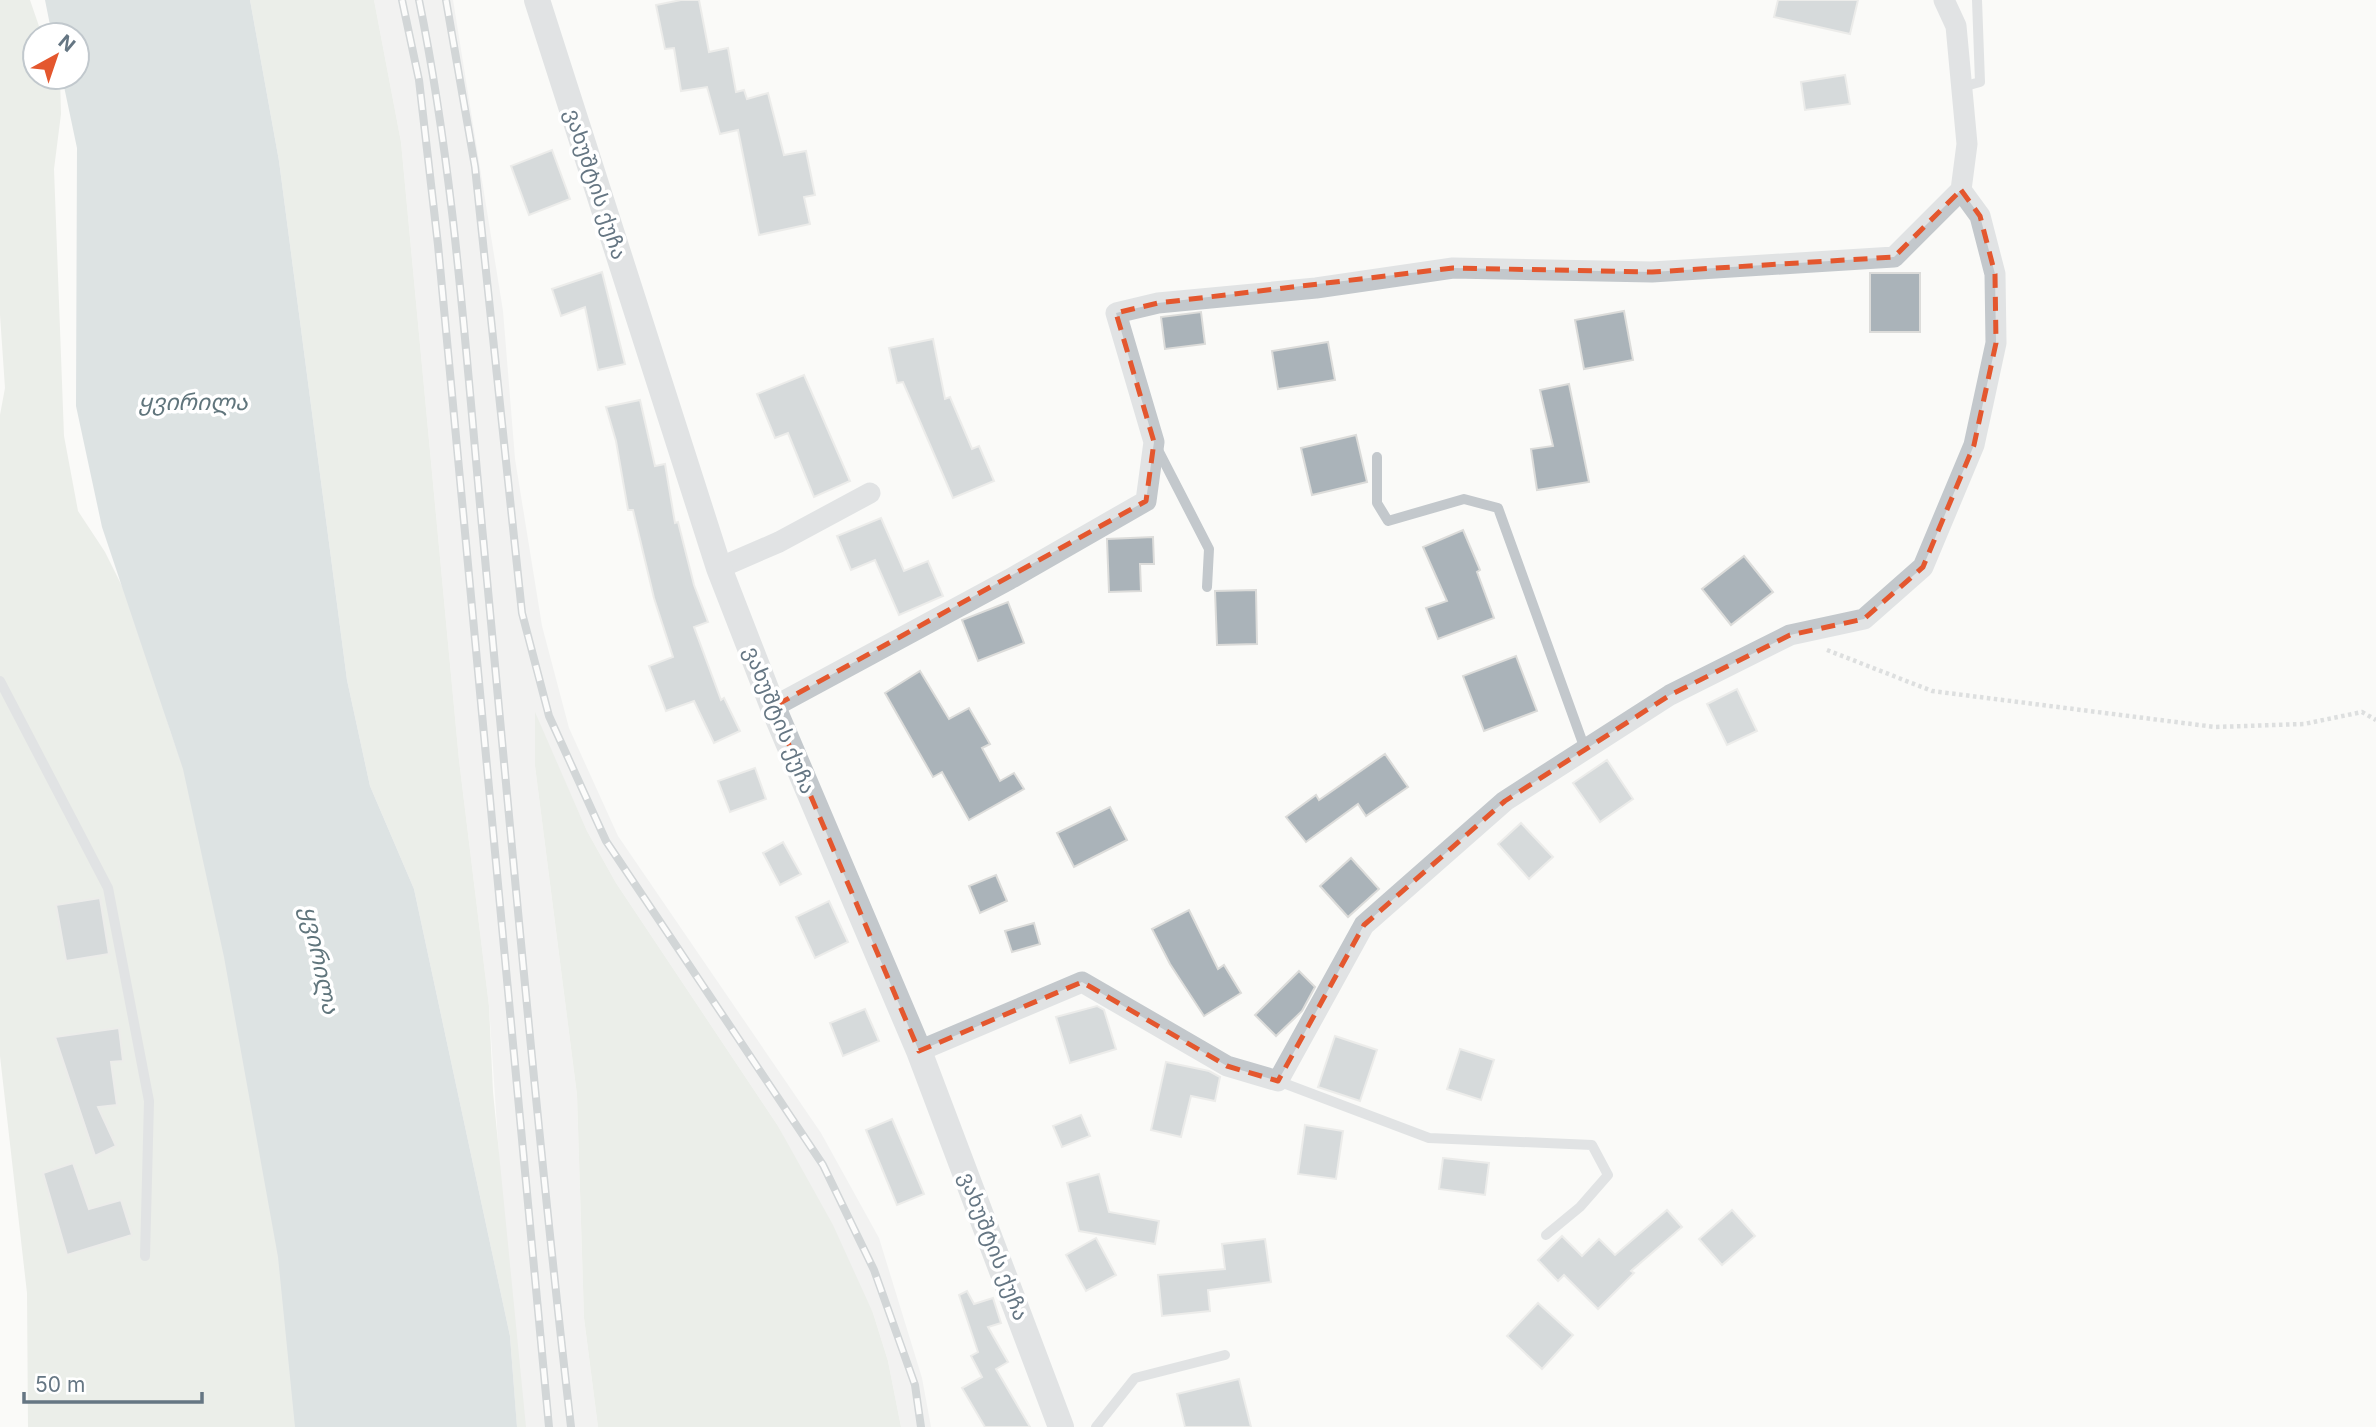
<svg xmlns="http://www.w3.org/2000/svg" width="2376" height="1427" font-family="Inter,'Noto Sans Georgian',sans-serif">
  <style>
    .built { fill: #e8e9e9 }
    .green { fill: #dadfd7 }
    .water { fill: #bbc7cb }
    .building { fill: #aab3b9; stroke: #dcdcda; stroke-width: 2 }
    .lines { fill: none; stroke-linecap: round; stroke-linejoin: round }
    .path { stroke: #bbbfc2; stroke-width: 4.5; stroke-dasharray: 3.5 3.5; stroke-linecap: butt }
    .service { stroke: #c3c8cc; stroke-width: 10 }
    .minor { stroke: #c3c8cc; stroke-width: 21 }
    .tertiary { stroke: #c3c8cc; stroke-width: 26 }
    .rail-casing { stroke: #a2aab0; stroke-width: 8 }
    .rail { stroke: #fff; stroke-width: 5; stroke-dasharray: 16; stroke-linecap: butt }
    .marked { fill: none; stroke: #e4572e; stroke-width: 5; stroke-dasharray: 14 9; stroke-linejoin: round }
    .labels { text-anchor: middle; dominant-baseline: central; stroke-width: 7; stroke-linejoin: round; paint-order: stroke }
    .street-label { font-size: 21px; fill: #657683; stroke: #fff }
    .water-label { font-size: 23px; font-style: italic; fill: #60757c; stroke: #fff }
  </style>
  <rect width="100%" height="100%" fill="#fafaf8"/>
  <path class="built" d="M374 0H453L503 311 515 459 542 626 569 728 618 836 821 1133 879 1238 922 1378 931 1427H901L888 1361 873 1313 778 1126 616 883 587 831 535 714V766L577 1095 584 1318 598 1427H517L489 1006 459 760 401 142Z"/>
  <g class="green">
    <path d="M0 0H30L42 35H35V77H60L61 114 54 169 64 436 78 511 105 552 133 608 170 730 249 954 364 1427H28L27 1293 0 1056V415L5 388 0 315Z"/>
    <path d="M250 0H374L401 142 459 760 489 1006 493 1092 526 1427H517L510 1336 414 889 370 786 347 680 279 161Z"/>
    <path d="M535 712 587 831 616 883 778 1126 833 1225 873 1313 888 1361 901 1427H598L584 1318 577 1095 535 766Z"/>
  </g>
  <path class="water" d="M45 0H250L279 161 347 680 370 786 414 889 510 1336 517 1427H295L278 1257 224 957 183 769 102 527 76 406 77 148 62 77H77V35H52Z"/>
  <g class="building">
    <path d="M681 0H699L709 52 728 48 736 92 744 90 747 99 768 93 784 155 806 151 815 195 804 197 810 224 759 235 738 130 720 134 707 87 681 91 674 48 665 49 656 5Z"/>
    <path d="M1778 0H1858L1850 34 1774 17Z"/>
    <path d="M1845 75 1850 104 1805 110 1801 82Z"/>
    <path d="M552 150 570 199 529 215 511 166Z"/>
    <path d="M602 272 625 364 598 370 585 307 561 316 552 289Z"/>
    <rect x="1870" y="273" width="50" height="59"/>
    <path d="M1624 311 1633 360 1584 369 1575 320Z"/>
    <path d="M1201 312 1205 344 1165 349 1161 317Z"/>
    <path d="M933 339 945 399 950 397 972 449 979 446 994 481 953 498 903 382 897 383 889 348Z"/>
    <path d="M1328 342 1335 380 1278 389 1272 351Z"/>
    <path d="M804 375 850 481 814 497 788 433 775 438 757 394Z"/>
    <path d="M1569 384 1589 482 1537 490 1531 449 1553 446 1540 390Z"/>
    <path d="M640 400 655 466 665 464 675 523 678 522 694 585 708 622 694 627 721 700 724 698 740 731 714 743 694 701 666 711 649 666 673 657 654 598 633 510H628L616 441 606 407Z"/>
    <path d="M1356 435 1367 482 1312 495 1301 448Z"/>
    <path d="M881 518 904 571 928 561 943 596 899 615 875 560 851 570 837 536Z"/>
    <path d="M1463 530 1480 570 1477 572 1494 618 1438 639 1426 608 1447 601 1423 547Z"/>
    <path d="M1153 537 1154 564H1140L1141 591 1109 592 1107 539Z"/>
    <path d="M1744 556 1773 592 1731 625 1702 589Z"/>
    <path d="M1256 590 1257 644 1217 645 1215 591Z"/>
    <path d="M1008 602 1024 643 978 661 962 620Z"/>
    <path d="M1516 656 1537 711 1484 731 1463 676Z"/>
    <path d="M920 671 949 719 969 708 990 744 982 748 1000 781 1014 773 1024 789 969 820 942 772 933 777 885 693Z"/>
    <path d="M1737 689 1757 731 1727 745 1707 704Z"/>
    <path d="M1385 754 1408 787 1366 816 1358 804 1306 842 1286 817 1316 795 1319 800Z"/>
    <path d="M1607 760 1633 799 1600 822 1573 783Z"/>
    <path d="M755 768 766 799 730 812 718 781Z"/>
    <path d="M1110 807 1127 840 1074 867 1057 833Z"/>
    <path d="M1521 823 1553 857 1529 879 1498 844Z"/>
    <path d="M783 842 801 874 780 885 763 853Z"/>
    <path d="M1351 858 1379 889 1348 917 1320 886Z"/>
    <path d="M996 875 1007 901 980 913 969 886Z"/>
    <path d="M100 898 109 954 66 961 56 905Z"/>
    <path d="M829 901 848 942 815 958 796 917Z"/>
    <path d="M1189 910 1218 969 1224 965 1241 993 1204 1016 1170 964 1152 929Z"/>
    <path d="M1034 923 1040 944 1012 952 1005 931Z"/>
    <path d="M1299 971 1315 987 1302 1011 1276 1036 1255 1015Z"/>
    <path d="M1097 1006 1104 1010 1116 1049 1070 1063 1056 1017Z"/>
    <path d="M865 1009 879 1041 843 1056 830 1023Z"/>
    <path d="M119 1028 123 1061 111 1062 117 1105 98 1107 116 1146 95 1156 55 1037Z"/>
    <path d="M1335 1036 1377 1050 1360 1101 1318 1087Z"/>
    <path d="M1460 1049 1494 1060 1481 1100 1447 1089Z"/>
    <path d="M1166 1062 1209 1071 1220 1077 1215 1101 1191 1096 1181 1137 1151 1130Z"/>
    <path d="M1081 1115 1090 1136 1062 1147 1053 1126Z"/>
    <path d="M892 1119 924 1194 897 1205 866 1130Z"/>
    <path d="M1305 1125 1343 1131 1336 1179 1298 1174Z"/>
    <path d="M1443 1158 1489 1163 1485 1195 1439 1189Z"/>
    <path d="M73 1163 89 1209 121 1200 132 1235 67 1255 43 1173Z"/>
    <path d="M1099 1174 1109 1212 1159 1221 1155 1244 1079 1231 1067 1183Z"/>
    <path d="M1667 1210 1682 1227 1631 1271 1634 1273 1598 1309 1564 1275 1558 1281 1538 1260 1562 1236 1582 1256 1599 1239 1615 1255Z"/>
    <path d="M1732 1210 1755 1236 1722 1265 1699 1239Z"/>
    <path d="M1096 1238 1116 1275 1086 1291 1066 1255Z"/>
    <path d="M1265 1239 1271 1282 1208 1290 1210 1311 1162 1316 1158 1275 1225 1269 1222 1244Z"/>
    <path d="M967 1291 974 1304 993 1298 1001 1323 988 1327 1008 1362 996 1369 1030 1427H985L962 1388 982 1377 971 1356 978 1352 959 1295Z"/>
    <path d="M1538 1303 1573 1335 1542 1369 1507 1336Z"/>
    <path d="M1239 1379 1251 1427H1185L1177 1394Z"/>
  </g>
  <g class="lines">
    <path class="path" d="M1827 650 1932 691 2215 727 2304 724 2362 712 2376 720"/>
    <g class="service">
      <path d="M1962 87 1980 82 1977 0"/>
      <path d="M1157 448 1209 549 1207 587"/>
      <path d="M1377 457V503L1388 521 1464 499 1498 508 1585 749"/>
      <path d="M0 681 108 888 149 1101 145 1256"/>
      <path d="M1278 1081 1429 1138 1592 1145 1608 1175 1580 1207 1546 1235"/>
      <path d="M1096 1427 1135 1378 1225 1355"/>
    </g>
    <g class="minor">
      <path d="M719 568 779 542 870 493"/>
      <path d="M773 707 1010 579 1146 501 1154 442 1116 313 1158 303 1316 288 1453 268 1652 272 1894 257 1961 190 1967 144 1956 26 1944 0"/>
      <path d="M919 1051 1082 982 1227 1066 1278 1081 1364 925 1505 801 1670 695 1790 635 1864 619 1923 567 1974 445 1996 343 1995 274 1980 216 1961 190"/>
    </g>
    <path class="tertiary" d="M537 0 719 568 773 707 919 1051 1061 1427"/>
    <defs>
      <g id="rail">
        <path d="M402 0 419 80 438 245 549 1427"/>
        <path d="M419 0C455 176 466 358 483 537 511 834 537 1131 571 1427"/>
        <path d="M446 0 475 167 522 613 549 716 606 841 823 1165 874 1270 915 1385 921 1427"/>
      </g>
    </defs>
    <use href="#rail" class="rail-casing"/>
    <use href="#rail" class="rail"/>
  </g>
  <path d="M0 0H2376V1427H0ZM1961 190 1980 216 1995 274 1996 343 1974 445 1923 567 1864 619 1790 635 1670 695 1505 801 1364 925 1278 1081 1227 1066 1082 982 919 1051 773 707 1146 501 1154 442 1116 313 1158 303 1453 268 1652 272 1894 257Z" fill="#fafaf8" fill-opacity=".55" fill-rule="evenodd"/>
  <path class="marked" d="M1961 190 1980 216 1995 274 1996 343 1974 445 1923 567 1864 619 1790 635 1670 695 1505 801 1364 925 1278 1081 1227 1066 1082 982 919 1051 773 707 1146 501 1154 442 1116 313 1158 303 1453 268 1652 272 1894 257Z"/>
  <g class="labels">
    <g class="street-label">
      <text transform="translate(596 184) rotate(72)">ვახუშტის ქუჩა</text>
      <text transform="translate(780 720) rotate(68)">ვახუშტის ქუჩა</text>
      <text transform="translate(994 1246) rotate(69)">ვახუშტის ქუჩა</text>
    </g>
    <g class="water-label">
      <text x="193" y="402">ყვირილა</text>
      <text transform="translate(320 960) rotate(78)">ყვირილა</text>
    </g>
  </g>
  <g transform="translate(56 56) rotate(40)"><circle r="33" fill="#ffffff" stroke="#c1c8cd" stroke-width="2"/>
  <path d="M0-5L12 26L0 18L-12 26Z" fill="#e4572e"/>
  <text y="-10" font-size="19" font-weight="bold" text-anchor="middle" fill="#657683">N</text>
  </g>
  <path d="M24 1392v10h178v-10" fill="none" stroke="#657683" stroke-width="3.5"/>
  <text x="35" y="1392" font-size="21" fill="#657683" stroke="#ffffff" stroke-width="5" paint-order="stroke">50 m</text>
</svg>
